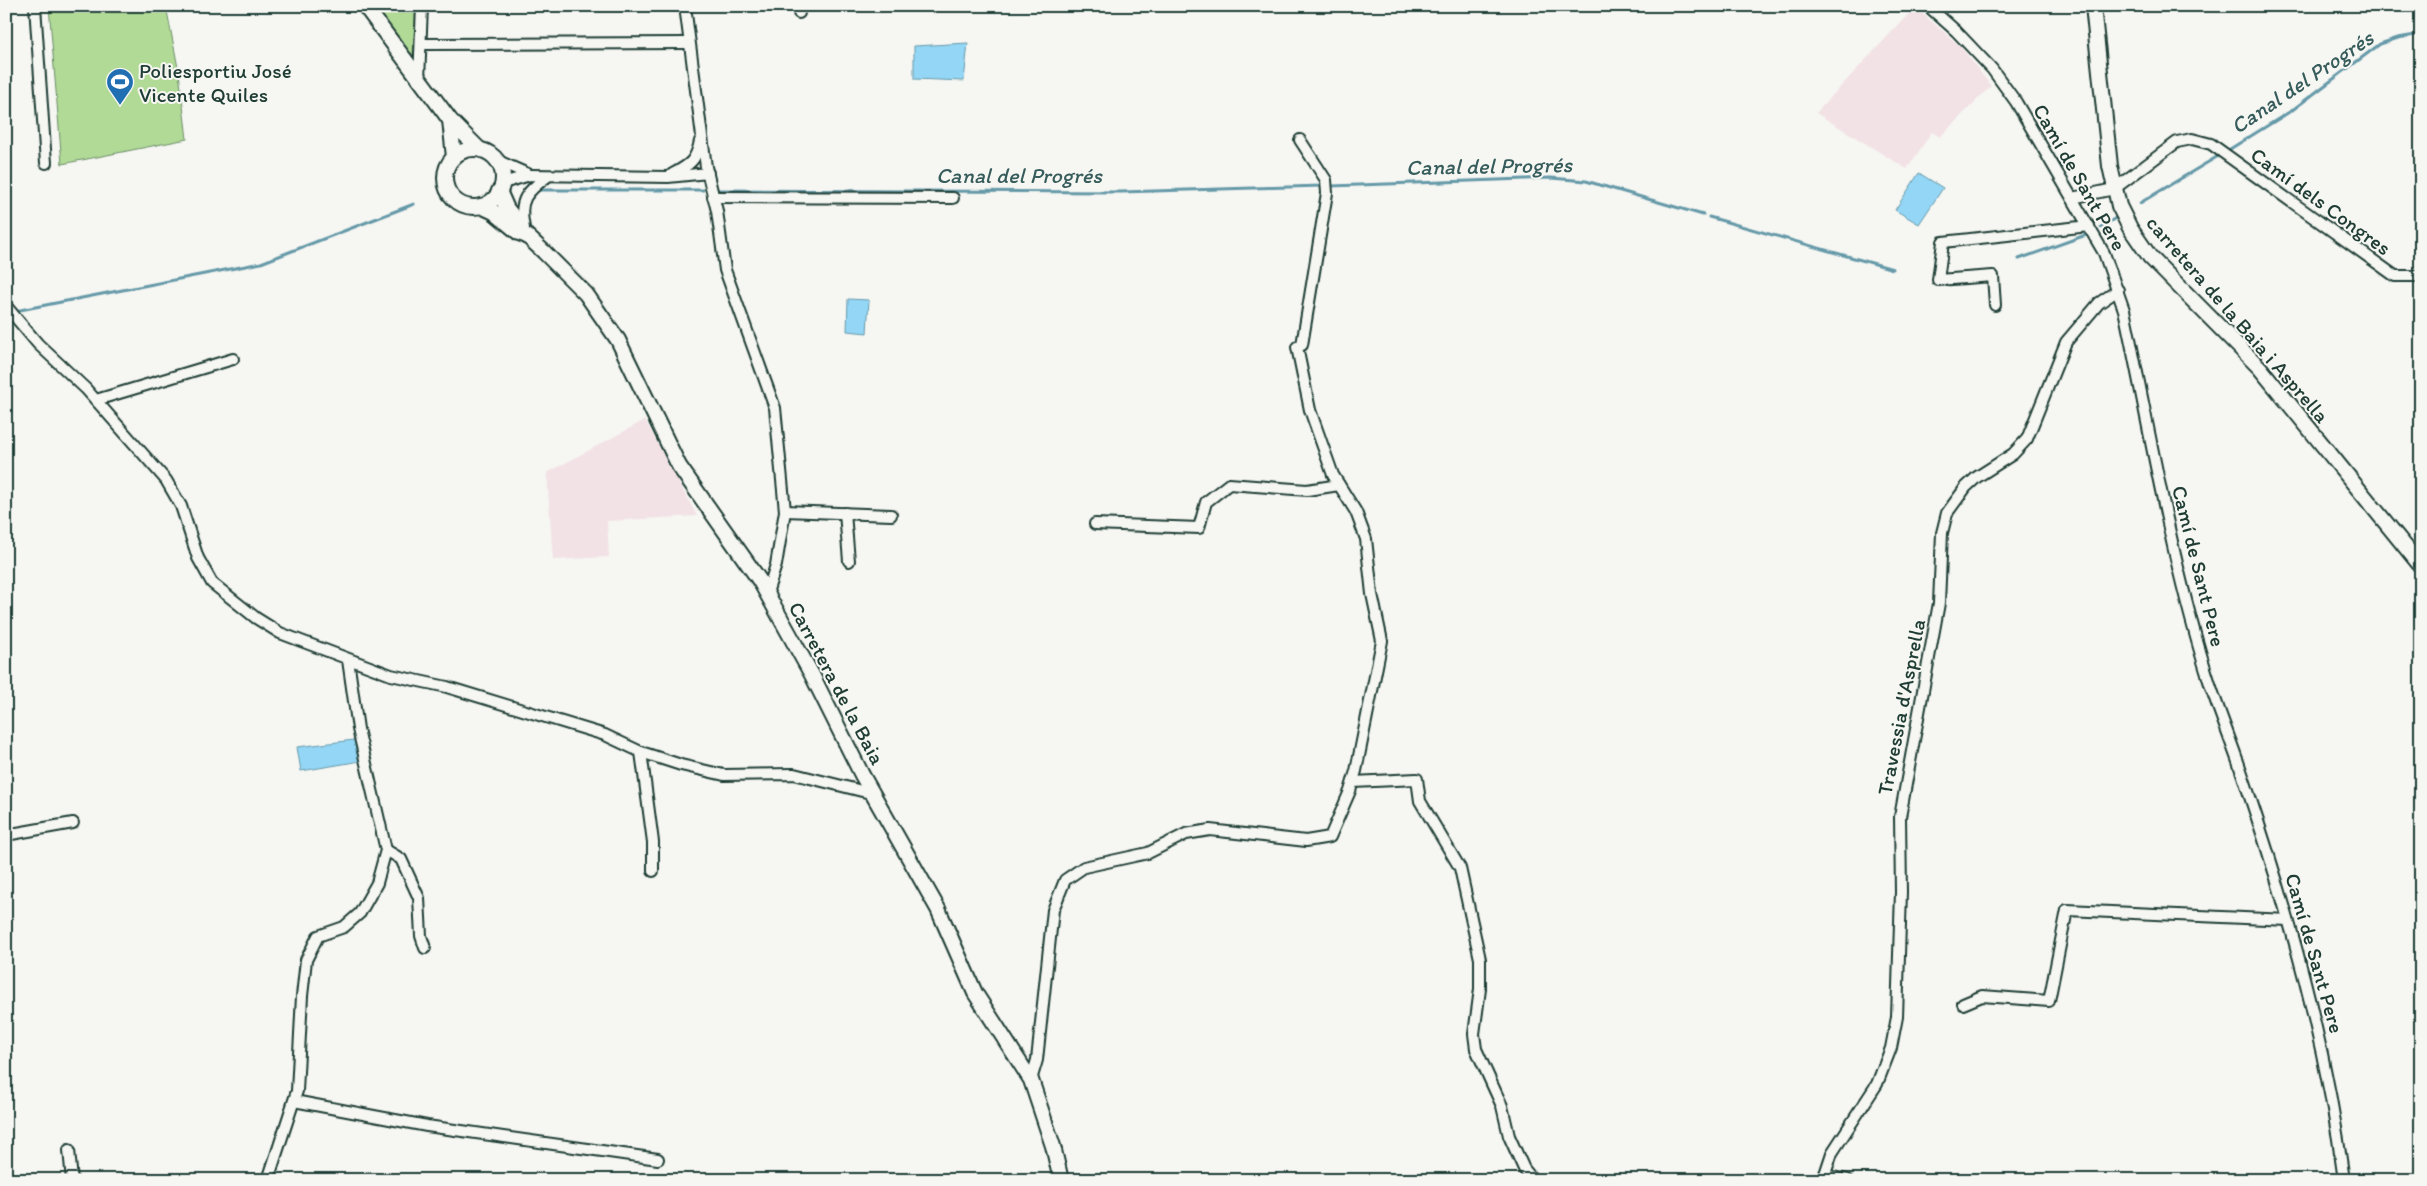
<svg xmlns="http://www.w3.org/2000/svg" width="2427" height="1186" font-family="Itim,sans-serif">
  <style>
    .built { fill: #f2e2e6 }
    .green { fill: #b2da97; stroke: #688c66 }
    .water { fill: #94d6f6; stroke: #6599a8 }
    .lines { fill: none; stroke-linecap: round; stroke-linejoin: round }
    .stream { stroke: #6599a8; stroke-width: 3 }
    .minor-casing { stroke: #1f3d34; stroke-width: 14 }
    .secondary-casing { stroke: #1f3d34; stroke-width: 18 }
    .minor { stroke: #f6f6f2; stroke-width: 10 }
    .secondary { stroke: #f6f6f2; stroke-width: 14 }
    .labels { text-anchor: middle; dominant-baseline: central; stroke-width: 4; stroke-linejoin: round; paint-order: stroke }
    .poi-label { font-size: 21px; fill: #1f3d34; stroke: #f6f6f2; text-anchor: start }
    .street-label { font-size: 21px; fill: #1f3d34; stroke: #f6f6f2 }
    .water-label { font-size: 22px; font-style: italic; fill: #365c5b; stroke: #f6f6f2 }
  </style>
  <rect width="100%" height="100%" fill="#f6f6f2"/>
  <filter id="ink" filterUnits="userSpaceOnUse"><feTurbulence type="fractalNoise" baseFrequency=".02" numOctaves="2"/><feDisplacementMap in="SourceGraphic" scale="10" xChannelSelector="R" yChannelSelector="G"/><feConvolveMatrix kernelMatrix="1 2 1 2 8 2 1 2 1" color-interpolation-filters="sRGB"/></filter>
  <g filter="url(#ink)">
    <g class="built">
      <path d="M1915 7 1961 47 1991 86 1940 137 1932 132 1907 169 1816 113Z"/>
      <path d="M645 420 697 516 607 521 609 557 553 560 547 473Z"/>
    </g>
    <g class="green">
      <path d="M49 6H166L179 73 187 139 62 164Z"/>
      <path d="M372 6H416L413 54 409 53Z"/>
    </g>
    <g class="water">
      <path d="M968 43 964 81 914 79V46Z"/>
      <path d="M1919 173 1943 188 1919 224 1895 210Z"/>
      <path d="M848 299 869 300 867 333 847 331Z"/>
      <path d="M354 740 361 761 301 771 297 747Z"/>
    </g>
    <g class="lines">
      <g class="stream">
        <path d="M2230 149 2291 111 2380 44 2398 38 2421 34"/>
        <path d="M1331 186 1551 178 1586 181 1703 215"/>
        <path d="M537 190H703"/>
        <path d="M717 190 1121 192 1322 186"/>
        <path d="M2140 203 2220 155"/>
        <path d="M1709 217 1893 269"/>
        <path d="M2101 227 2119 216"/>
        <path d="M2019 259 2086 235"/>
        <path d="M15 311 261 263 414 204"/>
      </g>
      <defs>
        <g id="minor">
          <path d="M35 6 46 163"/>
          <path d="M685 6 706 167 717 211 725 270 775 408 785 511 776 565 767 593"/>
          <path d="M799 6V13"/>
          <path d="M1928 6 1956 31 1992 69 2016 102 2104 253 2124 310C2151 435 2171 562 2210 684 2221 717 2234 749 2245 782 2289 912 2326 1044 2344 1180"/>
          <path d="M421 44 689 43"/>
          <path d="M419 80 422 6"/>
          <path d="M1300 140 1326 180 1327 193 1302 345"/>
          <path d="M496 160 530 175"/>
          <path d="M671 175C689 165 696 162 700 141"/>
          <path d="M503 183 530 175 668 177 708 173"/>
          <path d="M713 197 953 198"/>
          <path d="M2072 198 2114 189 2177 142 2192 139 2211 144 2395 276H2421"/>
          <path d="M524 228C518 200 526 192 548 176"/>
          <path d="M1995 305 1993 276 1938 280 1943 242 2089 226"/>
          <path d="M6 306 38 344 86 389 166 480 181 506 198 558 212 583 256 618 280 633 391 675 447 687 605 735 641 752 681 765 724 775 794 774 874 794"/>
          <path d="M96 400 233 359"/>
          <path d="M785 511 891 515"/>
          <path d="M845 513 849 561"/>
          <path d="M1095 524 1199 528 1206 502 1229 484 1307 490 1339 485"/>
          <path d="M641 752 653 842V871"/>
          <path d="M1353 782 1417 779 1420 801 1460 868 1480 959V989L1474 1034 1476 1049 1502 1106 1509 1136 1524 1169 1533 1180"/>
          <path d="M6 835 73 823"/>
          <path d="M386 850 401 859 419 898 421 936 425 948"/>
          <path d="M1963 1004 1982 996 2049 1001 2067 910 2288 920"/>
          <path d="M1031 1080 1037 1060 1053 910 1065 880 1084 867 1148 853 1186 834 1210 830 1306 841 1330 837 1350 791 1356 771 1382 641 1372 594 1366 539 1356 512 1333 475 1310 410 1297 347"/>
          <path d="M294 1101 427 1126 658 1159"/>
          <path d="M69 1150 72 1180"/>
          <path d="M1824 1175 1847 1180"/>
          <path d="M268 1180 297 1091 302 996 306 960 318 936 344 927 360 913 377 883 386 850 358 729 348 660"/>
          <path d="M1823 1180 1832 1153 1877 1084 1891 1048 1897 1017 1901 892 1900 817 1939 603 1942 533 1947 513 1966 487 1977 477 2013 454 2027 439 2066 342 2099 303 2118 290"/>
        </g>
        <g id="secondary">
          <path d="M365 6 450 120 479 149"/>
          <path d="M2093 6 2110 166 2119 206 2130 228 2150 257 2260 368 2421 566"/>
          <path d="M450 120 454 157"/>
          <circle cx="474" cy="178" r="29"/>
          <path d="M499 191 507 209 520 225"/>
          <path d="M481 206 494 212 519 233 527 236 544 252 586 294 618 340 679 466 760 581 812 675 862 775 938 909 975 993 1031 1080 1053 1146 1061 1180"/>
        </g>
      </defs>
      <use href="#minor" class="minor-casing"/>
      <use href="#secondary" class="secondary-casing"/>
      <use href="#minor" class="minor"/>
      <use href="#secondary" class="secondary"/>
    </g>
  </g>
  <defs>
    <symbol id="stadium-pin" viewBox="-11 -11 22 30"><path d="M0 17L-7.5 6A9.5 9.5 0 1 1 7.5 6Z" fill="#1f6fb2" stroke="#f6f6f2"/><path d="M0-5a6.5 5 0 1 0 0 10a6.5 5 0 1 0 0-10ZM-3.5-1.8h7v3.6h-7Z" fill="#fff"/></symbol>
  </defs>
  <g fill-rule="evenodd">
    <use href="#stadium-pin" x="104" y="66" width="32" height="43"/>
  </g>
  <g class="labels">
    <g class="poi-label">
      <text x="139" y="70">Poliesportiu José<tspan x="139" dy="24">Vicente Quiles</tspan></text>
    </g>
    <g class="street-label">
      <text transform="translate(2080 177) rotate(60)">Camí de Sant Pere</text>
      <text transform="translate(2321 201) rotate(36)">Camí dels Congres</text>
      <text transform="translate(2238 319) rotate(49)">carretera de la Baia i Asprella</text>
      <text transform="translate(2199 566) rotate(76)">Camí de Sant Pere</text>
      <text transform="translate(837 683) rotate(62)">Carretera de la Baia</text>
      <text transform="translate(1901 707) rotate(-79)">Travessia d'Asprella</text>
      <text transform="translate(2315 953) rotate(74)">Camí de Sant Pere</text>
    </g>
    <g class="water-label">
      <text transform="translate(2302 82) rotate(-34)">Canal del Progrés</text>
      <text transform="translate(1489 166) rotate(-1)">Canal del Progrés</text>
      <text x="1019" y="175">Canal del Progrés</text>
    </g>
  </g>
  <rect width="2427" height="1186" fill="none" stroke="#f6f6f2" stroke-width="25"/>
  <rect x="12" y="12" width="2402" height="1161" fill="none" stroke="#1f3d34" stroke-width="2" filter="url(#ink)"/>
</svg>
